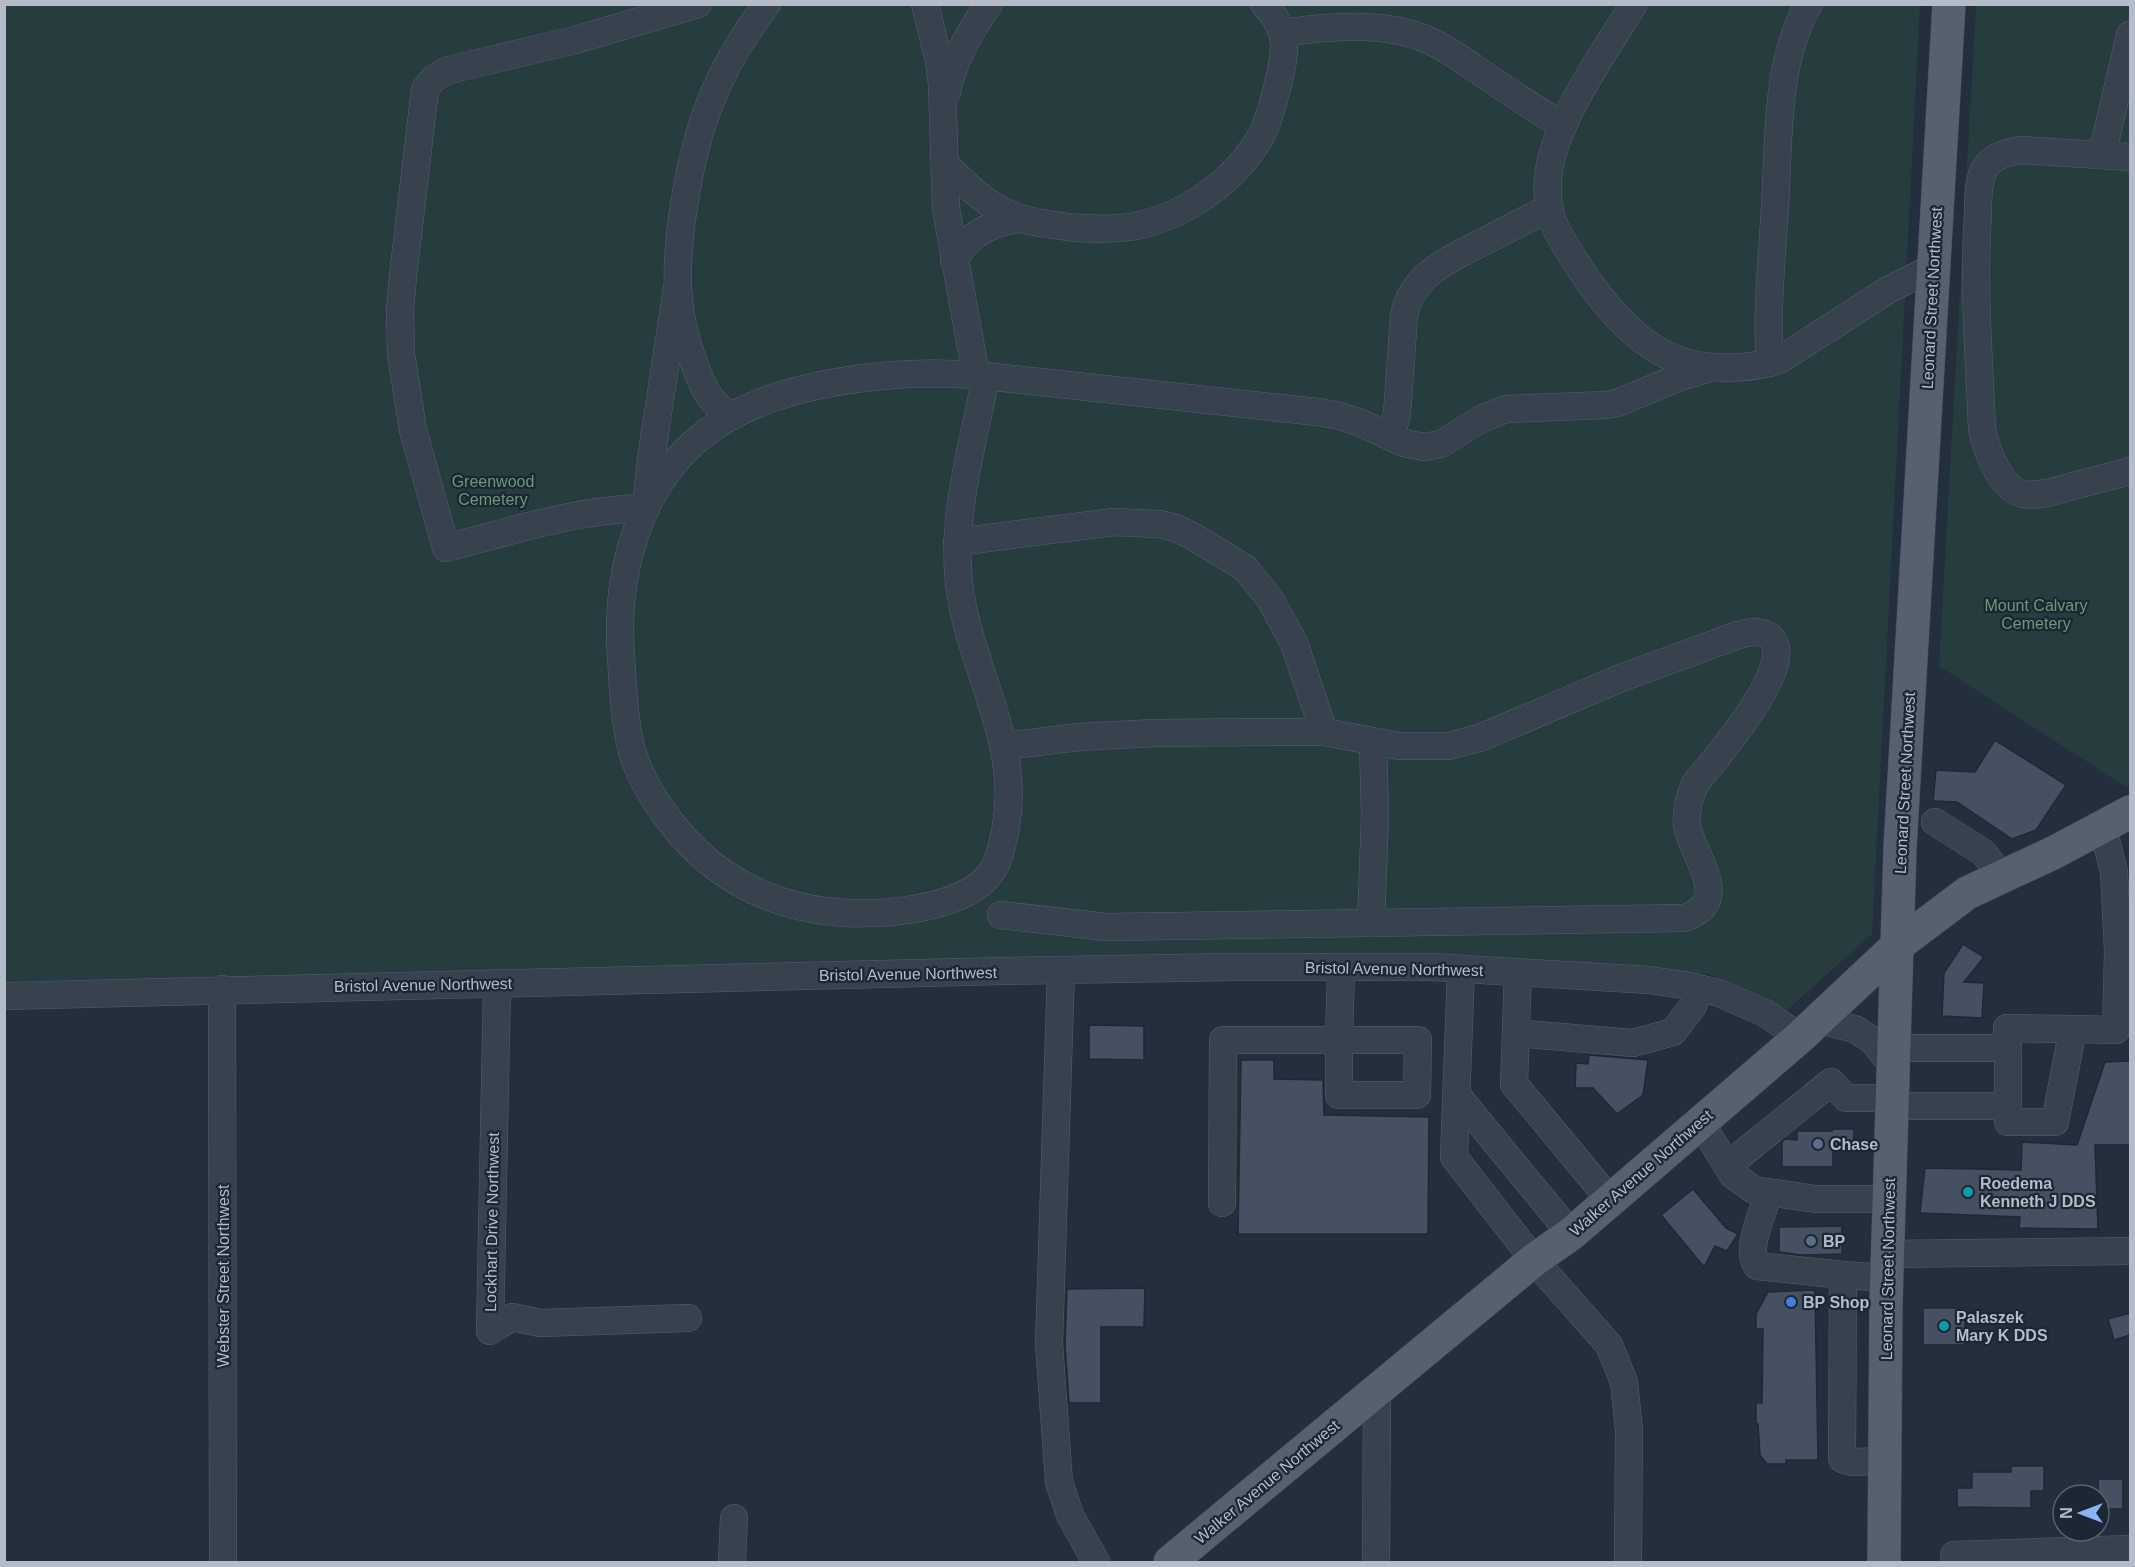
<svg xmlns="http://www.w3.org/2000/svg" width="2135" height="1567" font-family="Helvetica,sans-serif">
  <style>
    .green { fill: #263c3f }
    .building { fill: #455162; stroke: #1f2835; stroke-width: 1.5 }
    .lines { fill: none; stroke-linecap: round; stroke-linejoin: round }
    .minor-casing { stroke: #565f6c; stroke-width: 28 }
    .major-casing { stroke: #414a57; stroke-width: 34 }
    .minor { stroke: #38414e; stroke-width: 27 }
    .major { stroke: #56606e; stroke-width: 33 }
    .service-dot { fill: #5c6f8a; stroke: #1d2633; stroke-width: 2 }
    .culture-dot { fill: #0f9aa8; stroke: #1d2633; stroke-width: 2 }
    .shop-dot { fill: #3f7fe0; stroke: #1d2633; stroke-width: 2 }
    .labels { text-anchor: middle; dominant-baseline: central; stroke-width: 4.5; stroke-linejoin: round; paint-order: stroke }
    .street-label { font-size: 16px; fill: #b4bcc9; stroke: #1d2633 }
    .park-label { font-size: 16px; fill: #6b9a76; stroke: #1d2633 }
    .poi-label { font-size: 16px; font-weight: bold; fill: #b4bcc9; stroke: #1d2633; text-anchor: start }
  </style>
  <rect width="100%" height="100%" fill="#242f3e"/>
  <g class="green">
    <path d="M4 5H1920L1872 934 1787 1010 1709 974 1598 965 5 981Z"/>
    <path d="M1976 5H2130V784L2126 787 1939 666Z"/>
  </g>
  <g class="building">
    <path d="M1995 740 2066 785 2036 830 2012 839 1957 802 1933 801 1936 770 1975 772Z"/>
    <path d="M1963 944 1984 957 1964 982 1984 983 1982 1018 1942 1016 1944 973Z"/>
    <path d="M1089 1025 1144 1026V1060L1089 1059Z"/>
    <path d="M1589 1055 1648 1060 1643 1095 1617 1114 1593 1088H1575L1576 1063 1588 1064Z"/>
    <path d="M1241 1060H1274V1079L1323 1080 1324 1115 1429 1117 1428 1234H1238Z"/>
    <path d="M2130 1061V1145H2095L2098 1229 2019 1228 2020 1217 1920 1213 1925 1168 2021 1170 2022 1142 2077 1145 2105 1062Z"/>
    <path d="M1833 1129H1854L1853 1150 1833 1149V1167H1782V1142L1785 1139 1797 1140V1131H1832Z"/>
    <path d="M1693 1189 1726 1228 1738 1234 1727 1251 1715 1246 1704 1267 1661 1215Z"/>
    <path d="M1842 1226V1254L1801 1255 1779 1252V1227Z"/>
    <path d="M1145 1288 1144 1327H1101V1403H1069L1065 1344 1067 1289Z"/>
    <path d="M1815 1290 1818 1460H1786V1464H1767L1760 1455 1758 1424H1756V1403H1762L1763 1329H1756V1314L1768 1292Z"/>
    <rect x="1923" y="1308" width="42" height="37"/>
    <path d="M2130 1313V1335L2114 1340 2108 1319Z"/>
    <path d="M2011 1466H2044V1491H2031V1508L1957 1507V1488H1972V1472H2011Z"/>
    <path d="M2098 1479H2123V1509H2099Z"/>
  </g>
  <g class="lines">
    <defs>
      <g id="minor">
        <path d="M925 4 939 61 942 84 946 209 976 375"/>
        <path d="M1634 4C1605 51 1551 126 1548 179 1547 191 1548 204 1551 216 1555 230 1564 243 1572 256 1596 295 1633 344 1678 360 1709 371 1751 370 1781 359L1888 290 1934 267"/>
        <path d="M1283 33C1326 26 1386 21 1428 40 1449 49 1467 63 1486 76 1511 93 1537 110 1563 126"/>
        <path d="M947 92C952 61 971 30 989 4"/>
        <path d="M2102 155 2130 35"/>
        <path d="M2130 157 2021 150C2008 152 1992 156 1985 168 1978 181 1978 198 1978 213 1973 284 1979 357 1982 429 1986 449 2000 489 2023 494 2031 496 2039 494 2047 493L2130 471"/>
        <path d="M945 164C963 182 985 204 1009 214 1026 222 1048 224 1067 227 1087 229 1109 230 1130 227 1184 218 1238 180 1263 132 1270 117 1274 100 1278 84 1286 51 1290 31 1264 4"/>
        <path d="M954 261C967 234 994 221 1023 219"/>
        <path d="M677 288 651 459 646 508C578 509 512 531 446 548L413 430 401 354 400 311 403 276 425 89 434 78 449 70 575 40 698 4"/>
        <path d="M1770 363C1766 311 1772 259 1775 207 1779 142 1775 61 1809 4"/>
        <path d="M986 376C974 440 954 506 958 571 963 659 1022 736 1006 826 1004 838 1001 852 996 864 980 899 927 908 892 912 803 920 724 893 669 820 654 800 639 775 632 751 624 720 623 688 621 656 615 576 637 487 703 435 769 381 894 369 976 375L1318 412 1340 416 1361 423 1404 443 1424 447 1441 444 1481 419 1506 409 1606 405 1617 403 1680 377 1713 367"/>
        <path d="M733 416C710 406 702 385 694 363 675 315 675 269 682 219 694 132 714 74 767 4"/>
        <path d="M1391 437 1397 414 1404 316C1411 274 1453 257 1487 240 1508 229 1528 219 1549 208"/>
        <path d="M957 542 1114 522 1159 524 1176 528 1194 537 1245 568 1270 599 1294 643 1324 732"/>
        <path d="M1935 822 1984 853 2001 877"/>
        <path d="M1001 915 1106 927 1685 918C1732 900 1696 861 1688 830 1684 814 1689 798 1695 784 1714 760 1796 667 1772 639 1764 629 1749 632 1738 635L1621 678 1482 737 1449 746H1399L1324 732H1279L1155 733 1079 737 1005 746"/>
        <path d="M1371 923 1375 815 1373 742"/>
        <path d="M1461 969 1454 1157 1534 1260 1609 1345 1624 1382 1629 1430 1628 1562"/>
        <path d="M1061 970 1049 1344 1059 1482 1070 1515 1096 1562"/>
        <path d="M1518 972 1514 1084 1610 1200"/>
        <path d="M497 983 490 1331 512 1317 540 1323 688 1318"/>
        <path d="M222 989 223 1562"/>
        <path d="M4 996 1002 971 1234 967H1431L1649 980 1690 986 1719 993 1765 1013 1800 1037"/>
        <path d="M1818 1020 1855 1029 1872 1040 1894 1067"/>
        <path d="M1516 1033 1633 1043 1673 1032 1693 1006 1697 988"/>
        <path d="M1339 1040H1418L1417 1095H1339Z"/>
        <path d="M1894 1048H2008L2007 1028 2073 1029"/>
        <path d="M2008 1048V1106"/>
        <path d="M1456 1094 1571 1234"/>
        <path d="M1892 1106H2008V1122H2055L2073 1029 2116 1030 2118 951 2114 872 2103 828"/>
        <path d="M1700 1122 1733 1175 1754 1190 1816 1199H1889"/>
        <path d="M1727 1166 1831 1082 1846 1098H1892"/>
        <path d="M1769 1193C1763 1213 1745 1248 1757 1266L1843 1275"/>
        <path d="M1222 1203 1223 1040H1339L1341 968"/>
        <path d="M1887 1254 2130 1251"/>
        <path d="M1885 1461 1852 1462 1842 1459 1843 1275 1887 1278"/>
        <path d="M1954 1555 2130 1549"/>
        <path d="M732 1562 734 1518"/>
        <path d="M1376 1562 1377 1391"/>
      </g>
      <g id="major">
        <path d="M1170 1562 1534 1260 1571 1234 1800 1037 1898 945 1967 893 2053 853 2130 812"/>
        <path d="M1884 1562 1886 1303 1900 848 1949 4"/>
      </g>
    </defs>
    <use href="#minor" class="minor-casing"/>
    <use href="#major" class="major-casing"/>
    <use href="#minor" class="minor"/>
    <use href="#major" class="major"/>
  </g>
  <g class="service-dot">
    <circle cx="1818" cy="1144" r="6"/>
    <circle cx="1811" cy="1241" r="6"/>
  </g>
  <g class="culture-dot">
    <circle cx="1968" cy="1192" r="6"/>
    <circle cx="1944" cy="1326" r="6"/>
  </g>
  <circle class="shop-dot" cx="1791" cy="1302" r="6"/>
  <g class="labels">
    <g class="street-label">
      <text transform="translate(1932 298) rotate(-87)">Leonard Street Northwest</text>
      <text transform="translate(1905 783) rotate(-87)">Leonard Street Northwest</text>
      <text transform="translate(1394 969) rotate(1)">Bristol Avenue Northwest</text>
      <text transform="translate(908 974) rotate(-1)">Bristol Avenue Northwest</text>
      <text transform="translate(423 985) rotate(-1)">Bristol Avenue Northwest</text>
      <text transform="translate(1641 1173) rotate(-41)">Walker Avenue Northwest</text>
      <text transform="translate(492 1222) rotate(-89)">Lockhart Drive Northwest</text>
      <text transform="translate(1888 1269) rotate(-89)">Leonard Street Northwest</text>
      <text transform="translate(223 1276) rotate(-90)">Webster Street Northwest</text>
      <text transform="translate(1267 1482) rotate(-40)">Walker Avenue Northwest</text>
    </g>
    <g class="park-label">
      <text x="493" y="481">Greenwood<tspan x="493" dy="18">Cemetery</tspan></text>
      <text x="2036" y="605">Mount Calvary<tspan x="2036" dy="18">Cemetery</tspan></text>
    </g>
    <g class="poi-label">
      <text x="1830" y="1144">Chase</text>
      <text x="1980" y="1183">Roedema<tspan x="1980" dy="18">Kenneth J DDS</tspan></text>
      <text x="1823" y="1241">BP</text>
      <text x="1803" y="1302">BP Shop</text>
      <text x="1956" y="1317">Palaszek<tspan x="1956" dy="18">Mary K DDS</tspan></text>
    </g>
  </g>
  <rect width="2135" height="1567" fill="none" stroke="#b4bcc9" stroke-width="12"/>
  <g transform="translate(2081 1513) rotate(270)"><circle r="28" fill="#1d2633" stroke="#59626f" stroke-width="1.5"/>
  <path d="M0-4.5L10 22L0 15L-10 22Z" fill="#8ab4f8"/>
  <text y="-9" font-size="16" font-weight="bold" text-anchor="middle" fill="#b4bcc9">N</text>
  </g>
</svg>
